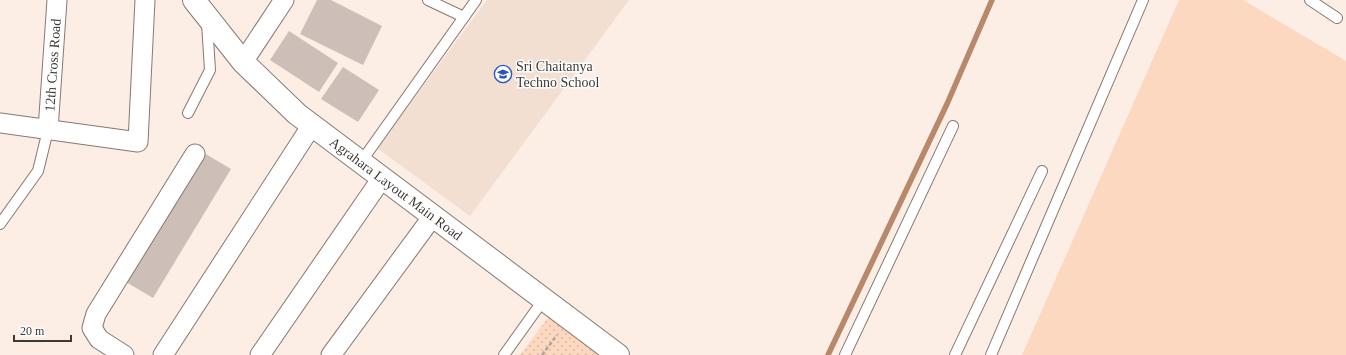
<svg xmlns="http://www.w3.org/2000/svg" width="1346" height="355" font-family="Georgia,serif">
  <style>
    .built { fill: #f3ded2 }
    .grass { fill: #fdd8c0 }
    .park { fill: url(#park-dots) }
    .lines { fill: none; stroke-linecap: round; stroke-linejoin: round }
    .stream { stroke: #b7886a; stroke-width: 5.5 }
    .building { fill: #cdbfb7 }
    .lane-casing { stroke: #867971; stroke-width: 12 }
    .street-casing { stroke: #867971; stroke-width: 21 }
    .secondary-casing { stroke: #867971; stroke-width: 24 }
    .path { stroke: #b1a59f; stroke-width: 2.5; stroke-dasharray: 4 2; stroke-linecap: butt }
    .lane { stroke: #fff; stroke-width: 10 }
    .street { stroke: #fff; stroke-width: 19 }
    .secondary { stroke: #fff; stroke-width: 22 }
    .labels { text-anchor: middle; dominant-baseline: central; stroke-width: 3; stroke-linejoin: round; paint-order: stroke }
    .street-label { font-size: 14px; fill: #3f3936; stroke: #fefefe }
    .poi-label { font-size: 14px; fill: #3f3936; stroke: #fefefe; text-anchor: start }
  </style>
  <defs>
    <pattern id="park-dots" width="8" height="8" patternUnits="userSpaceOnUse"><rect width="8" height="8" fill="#fdd8c0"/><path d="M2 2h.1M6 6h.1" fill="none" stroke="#dabaa6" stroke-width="1.8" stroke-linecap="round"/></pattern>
  </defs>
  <rect width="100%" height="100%" fill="#fcede5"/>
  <path class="built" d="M487 0H629L470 216 377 148Z"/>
  <path class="grass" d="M1179 0H1243L1346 61V355H1022Z"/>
  <path class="park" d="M550 315 602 355H520Z"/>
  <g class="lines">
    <path class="stream" d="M828 355 947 104 992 0"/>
  </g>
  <g class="building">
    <path d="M317 0H331L382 26 363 65 300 34Z"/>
    <path d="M289 31 338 63 319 92 270 60Z"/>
    <path d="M343 67 379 90 358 122 321 99Z"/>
    <path d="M204 153 231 169 153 298 126 282Z"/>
  </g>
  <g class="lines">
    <defs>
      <g id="lane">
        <path d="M428 0 464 17"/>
        <path d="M1310 0 1337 18"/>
        <path d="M188 113 210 70 207 23"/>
        <path d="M361 162 476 0"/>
        <path d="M0 224 38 171 48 130"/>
        <path d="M504 355 544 299"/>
        <path d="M845 355 953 126"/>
        <path d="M955 355 1042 171"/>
        <path d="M991 355 1143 0"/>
      </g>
      <g id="street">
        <path d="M243 62 284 0"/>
        <path d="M0 123 138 142 145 0"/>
        <path id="s1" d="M48 130 57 0"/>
        <path d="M124 355 99 339 92 328 96 314 195 154"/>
        <path d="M163 355 312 125"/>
        <path d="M260 355 382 178"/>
        <path d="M331 355 433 216"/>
      </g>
      <g id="secondary">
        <path id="s2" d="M194 0 243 62 297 114 618 355"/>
      </g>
    </defs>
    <use href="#lane" class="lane-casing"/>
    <use href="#street" class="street-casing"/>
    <use href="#secondary" class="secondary-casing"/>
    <path class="path" d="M542 355 557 335"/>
    <use href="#lane" class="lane"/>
    <use href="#street" class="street"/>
    <use href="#secondary" class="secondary"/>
  </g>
  <defs>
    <symbol id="school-ring" viewBox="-11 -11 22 22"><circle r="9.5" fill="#fefefe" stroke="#2755c3" stroke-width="1.5"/><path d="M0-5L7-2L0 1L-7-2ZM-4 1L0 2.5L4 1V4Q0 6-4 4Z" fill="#2755c3"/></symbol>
  </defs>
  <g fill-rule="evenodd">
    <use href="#school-ring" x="493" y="64" width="20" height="20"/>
  </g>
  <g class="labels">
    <g class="street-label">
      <text stroke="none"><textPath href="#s1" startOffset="65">12th Cross Road</textPath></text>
      <text stroke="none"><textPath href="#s2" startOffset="278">Agrahara Layout Main Road</textPath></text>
    </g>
    <g class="poi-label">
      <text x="516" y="66">Sri Chaitanya<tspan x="516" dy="16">Techno School</tspan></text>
    </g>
  </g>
  <path d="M14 335v6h57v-6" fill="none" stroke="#3f3936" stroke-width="2"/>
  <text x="20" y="335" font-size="12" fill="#3f3936" stroke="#fefefe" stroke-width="3" paint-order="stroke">20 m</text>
</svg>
